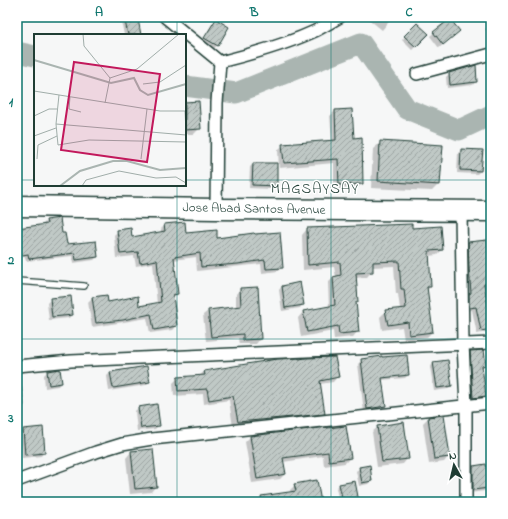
<svg xmlns="http://www.w3.org/2000/svg" width="508" height="519" font-family="'Indie Flower',sans-serif">
  <style>
    .shadow { fill: #0003 }
    .lines { fill: none; stroke-linecap: round; stroke-linejoin: round }
    .river { stroke: #aab5b1; stroke-width: 21 }
    .building { fill: url(#building-hatch); stroke: #1f3d34 }
    .lane-casing { stroke: #1f3d34; stroke-width: 8 }
    .street-casing { stroke: #1f3d34; stroke-width: 14 }
    .highway-casing { stroke: #1f3d34; stroke-width: 23 }
    .lane { stroke: #fff; stroke-width: 5.5 }
    .street { stroke: #fff; stroke-width: 11 }
    .highway { stroke: #fff; stroke-width: 20 }
    .grid { fill: none; stroke: #0f766e; stroke-width: 1; stroke-opacity: 0.55 }
    .labels { text-anchor: middle; dominant-baseline: central; stroke-width: 3; stroke-linejoin: round; paint-order: stroke }
    .street-label { font-size: 13px; fill: #1f3d34; stroke: #fff }
    .quarter-label { font-size: 15px; letter-spacing: 1px; fill: #1f3d34; stroke: #fff }
    .inset-river { fill: none; stroke: #aab5b1; stroke-width: 2 }
    .inset-road { fill: none; stroke: #a0ada9; stroke-width: 1 }
    .view { fill: #c2185b; fill-opacity: 0.15; stroke: #c2185b; stroke-width: 2 }
    .inset-edge { fill: none; stroke: #1f3d34; stroke-width: 2 }
    .neatline { fill: none; stroke: #0f766e; stroke-width: 1.5 }
    .grid-label { font-size: 13px; text-anchor: middle; font-weight: bold; fill: #0f766e }
  </style>
  <defs>
    <pattern id="building-hatch" width="6" height="6" patternUnits="userSpaceOnUse"><rect width="6" height="6" fill="#c0c9c6"/><path d="M-1 1l2-2M0 6l6-6M5 7l2-2" fill="none" stroke="#9ba4a2"/></pattern>
  </defs>
  <rect width="100%" height="100%" fill="#f6f7f7"/>
  <filter id="ink" filterUnits="userSpaceOnUse"><feTurbulence type="fractalNoise" baseFrequency=".025" numOctaves="2"/><feDisplacementMap in="SourceGraphic" scale="8" xChannelSelector="R" yChannelSelector="G"/><feConvolveMatrix kernelMatrix="1 2 1 2 8 2 1 2 1" color-interpolation-filters="sRGB"/></filter>
  <g filter="url(#ink)">
    <g class="shadow">
      <path d="M289 17H296L292 21Z"/>
      <path d="M366 17H393L382 30Z"/>
      <path d="M216 20 217 45 214 49 202 42 212 24Z"/>
      <path d="M450 20 455 35 439 48 430 36Z"/>
      <path d="M126 22 140 35H124L122 25Z"/>
      <path d="M417 24 428 34 412 50 402 40Z"/>
      <path d="M491 25V38L485 29Z"/>
      <path d="M449 74 476 81 473 85 447 88 446 77Z"/>
      <path d="M185 103 200 128 194 134H185Z"/>
      <path d="M351 110 353 139 362 184 356 189H334V163L279 168 278 150 283 145 332 142 330 116 335 111Z"/>
      <path d="M381 142 439 184 432 191 371 188 373 149Z"/>
      <path d="M462 150 480 171 477 174 457 173 458 153Z"/>
      <path d="M253 164 276 185 272 189 249 188 250 167Z"/>
      <path d="M46 221 66 245 97 257 94 260 73 263 72 256 26 261 25 257 17 258V227L20 226 21 229 43 226V224Z"/>
      <path d="M165 225 186 234 217 239 254 234 282 267 278 271 262 273 261 264 233 267 197 271 196 257 173 260 177 294 172 298 176 326 172 330 150 333 147 318 118 323 92 327 88 302 92 298 108 303 139 307 157 304 153 263 136 266 134 256 116 258 114 235 118 231 131 238 161 232V229Z"/>
      <path d="M307 229H411L442 250 437 255 428 256 430 287 427 290 432 332 427 337 404 340 402 327 382 330 380 317 386 311 400 309 398 294H396L394 266 372 267V271L367 277 355 278 357 301 355 303 358 331 353 337 334 339 333 331 301 337 298 318 303 312 329 307 328 283 333 278 336 277 334 267 303 270 302 235Z"/>
      <path d="M486 241 490 269H491V331L477 334 472 310 467 311 466 298 468 297 466 272 465 247 469 243Z"/>
      <path d="M299 283 303 304 300 308 282 311 279 290 282 286Z"/>
      <path d="M240 289 260 339 256 344H239L238 338 206 341 203 315 208 311 236 307V294Z"/>
      <path d="M51 299 72 314 69 318 49 320 47 303Z"/>
      <path d="M471 352 485 365 481 369 485 395 482 399 470 401 467 355Z"/>
      <path d="M362 360 408 375 405 378 381 380 385 406 382 410 364 412 358 364Z"/>
      <path d="M434 363 451 385 448 389 434 391 430 367Z"/>
      <path d="M59 370 61 383 58 386 45 388 44 375 47 372Z"/>
      <path d="M204 371 337 377 333 382 320 384 324 413 319 418 233 427 229 400 204 404 203 394 174 396 173 383 178 378 200 376Z"/>
      <path d="M110 373 149 382 146 385 109 391 107 376Z"/>
      <path d="M21 379 25 405 21 409H17V380Z"/>
      <path d="M139 407 159 425 155 429 137 431 135 411Z"/>
      <path d="M428 418 449 456 444 462 429 464 423 423Z"/>
      <path d="M378 427 408 458 403 464 377 467 372 432Z"/>
      <path d="M326 429 350 458 345 463 324 466 323 456 283 462 285 474 280 479 252 483 245 442 250 437Z"/>
      <path d="M23 430 44 452 41 456 22 458 20 433Z"/>
      <path d="M152 450 156 486 151 492 130 494 126 458 131 452Z"/>
      <path d="M473 467 488 487 485 491 470 493V471Z"/>
      <path d="M360 468 371 481 368 484 359 486 356 471Z"/>
      <path d="M295 485 320 502H260L264 497 291 493 290 490Z"/>
      <path d="M339 485 358 502H339L336 488Z"/>
    </g>
    <g class="lines">
      <g class="river">
        <path d="M17 52 35 56"/>
        <path d="M185 86 236 93 361 43 407 109 459 130 491 115"/>
      </g>
    </g>
    <g class="building">
      <path d="M138 19 141 35H128L125 21Z"/>
      <path d="M216 19 229 27 218 46 204 38Z"/>
      <path d="M450 19 460 31 443 45 433 32Z"/>
      <path d="M417 23 429 34 416 47 404 36Z"/>
      <path d="M476 65 477 82 450 85 449 73Z"/>
      <path d="M199 101 201 129 185 130V102Z"/>
      <path d="M352 109 354 138 362 137 363 184 339 185 338 159 284 163 282 144 336 140 335 110Z"/>
      <path d="M380 141 443 145 440 185 378 181Z"/>
      <path d="M461 149 483 150 481 171 460 170Z"/>
      <path d="M253 163H277V186L252 185Z"/>
      <path d="M60 218 62 233H65L67 244 96 241 98 257 76 260 75 253 29 259 28 254 17 256V228L47 224 46 220Z"/>
      <path d="M185 222 186 233 217 230V238L254 233 255 234 280 232 283 268 266 269 265 260 238 264 201 267 200 253 174 257 178 294 173 295 177 326 154 330 151 314 123 320 96 323 92 297 107 295 108 302 138 296 139 306 161 302 157 260 140 263 138 252 120 254 117 230 131 228 132 237 165 231 164 224Z"/>
      <path d="M412 224V228L441 226 443 250 429 251 431 287H427L433 332 409 335 408 322 388 325 385 310 406 308 404 289H401L399 261 373 262V272L356 273 358 302H356L359 332 339 334 338 326 307 332 303 311 335 305 333 277 341 275 340 262 308 265 307 228Z"/>
      <path d="M487 240 490 264 489 265 490 283 484 284 488 306 491 305V329L481 331 476 307 470 308 469 307V294L471 293 469 268 468 242Z"/>
      <path d="M300 282 304 305 285 308 282 286Z"/>
      <path d="M258 287 261 339 243 340V334L211 337 208 310 241 306 240 288Z"/>
      <path d="M71 296 73 315 52 317 50 298Z"/>
      <path d="M484 350 486 365 482 366 486 396 473 398 470 351Z"/>
      <path d="M407 355 409 375 382 378 386 406 367 409 361 359 382 356V357Z"/>
      <path d="M335 357 339 377 320 381 325 414 238 422 233 396 209 400 207 389 178 391 177 377 205 375 204 371 277 359 299 358V359L306 358Z"/>
      <path d="M448 360 452 386 437 388 433 362Z"/>
      <path d="M147 366 150 382 113 388 110 372Z"/>
      <path d="M60 369 62 383 49 385 47 371Z"/>
      <path d="M157 404 160 426 141 428 138 407Z"/>
      <path d="M444 415 450 457 434 459 428 417Z"/>
      <path d="M404 422 409 459 382 462 377 426Z"/>
      <path d="M346 426 351 458 329 461 328 452 283 458 286 474 257 479 250 436 327 427V428Z"/>
      <path d="M43 427 45 453 25 455 23 429Z"/>
      <path d="M153 449 157 487 135 489 131 451Z"/>
      <path d="M486 464 489 488 473 490V466Z"/>
      <path d="M370 465 372 481 362 483 359 467Z"/>
      <path d="M317 480 321 502H262L261 496 296 491 294 484Z"/>
      <path d="M355 481 359 502H343L339 484Z"/>
    </g>
    <g class="lines">
      <defs>
        <path id="lane" d="M17 281 84 286"/>
        <g id="street">
          <path d="M165 17 220 62"/>
          <path d="M220 62C252 54 285 45 315 31 323 27 331 22 340 17"/>
          <path d="M417 74 491 54"/>
          <path d="M216 209 217 103 220 62"/>
          <path d="M461 211 463 344 466 406V502"/>
          <path d="M17 366 71 361 491 343"/>
          <path d="M17 481 96 452 122 444 152 439 491 403"/>
        </g>
        <path id="highway" d="M17 206 216 209 491 211"/>
      </defs>
      <use href="#lane" class="lane-casing"/>
      <use href="#street" class="street-casing"/>
      <use href="#highway" class="highway-casing"/>
      <use href="#lane" class="lane"/>
      <use href="#street" class="street"/>
      <use href="#highway" class="highway"/>
    </g>
  </g>
  <path class="grid" d="M177 17V35M331 17V502M17 180H35M185 180H491M177 185V502M17 339H491"/>
  <g class="labels">
    <g class="street-label">
      <text transform="translate(254 209) rotate(1)">Jose Abad Santos Avenue</text>
    </g>
    <g class="quarter-label">
      <text x="315" y="189">MAGSAYSAY</text>
    </g>
  </g>
  <g transform="translate(34 34)">
    <rect width="152" height="152" fill="#f6f7f7"/>
    <path class="inset-river" d="M0 26 77 49 100 44 106 56 114 61 152 50M26 152 46 137 79 127H93L126 136 152 134"/>
    <path class="inset-road" d="M49 0 50 12 76 44M76 44 103 35 145 0M109 50 126 48 152 31M0 57 126 77H152M25 61 22 90 24 111 55 106 152 108M36 63 35 75 47 78M71 69 76 44M151 77 152 98M0 82 15 75H23M22 90 152 101M0 102 22 94M3 125 4 111 23 102M107 125 113 75M48 152 52 146 85 137 122 144 142 143 152 149"/>
    <path class="view" d="M40 28 126 40 113 128 27 116Z"/>
    <rect width="152" height="152" class="inset-edge"/>
  </g>
  <rect width="508" height="519" fill="none" stroke="#fff" stroke-width="44"/>
  <g transform="translate(454 465) rotate(352)" stroke="#ffffff" stroke-width="3" paint-order="stroke">
  <path d="M0-3L7 15L0 10L-7 15Z" fill="#1f3d34"/>
  <text y="-6" font-size="11" font-weight="bold" text-anchor="middle" fill="#1f3d34">N</text>
  </g>
  <rect x="22" y="22" width="464" height="475" class="neatline"/>
  <g class="grid-label">
    <text x="99" y="16">A</text>
    <text x="254" y="16">B</text>
    <text x="409" y="16">C</text>
    <text x="11" y="106">1</text>
    <text x="11" y="264">2</text>
    <text x="11" y="422">3</text>
  </g>
</svg>
